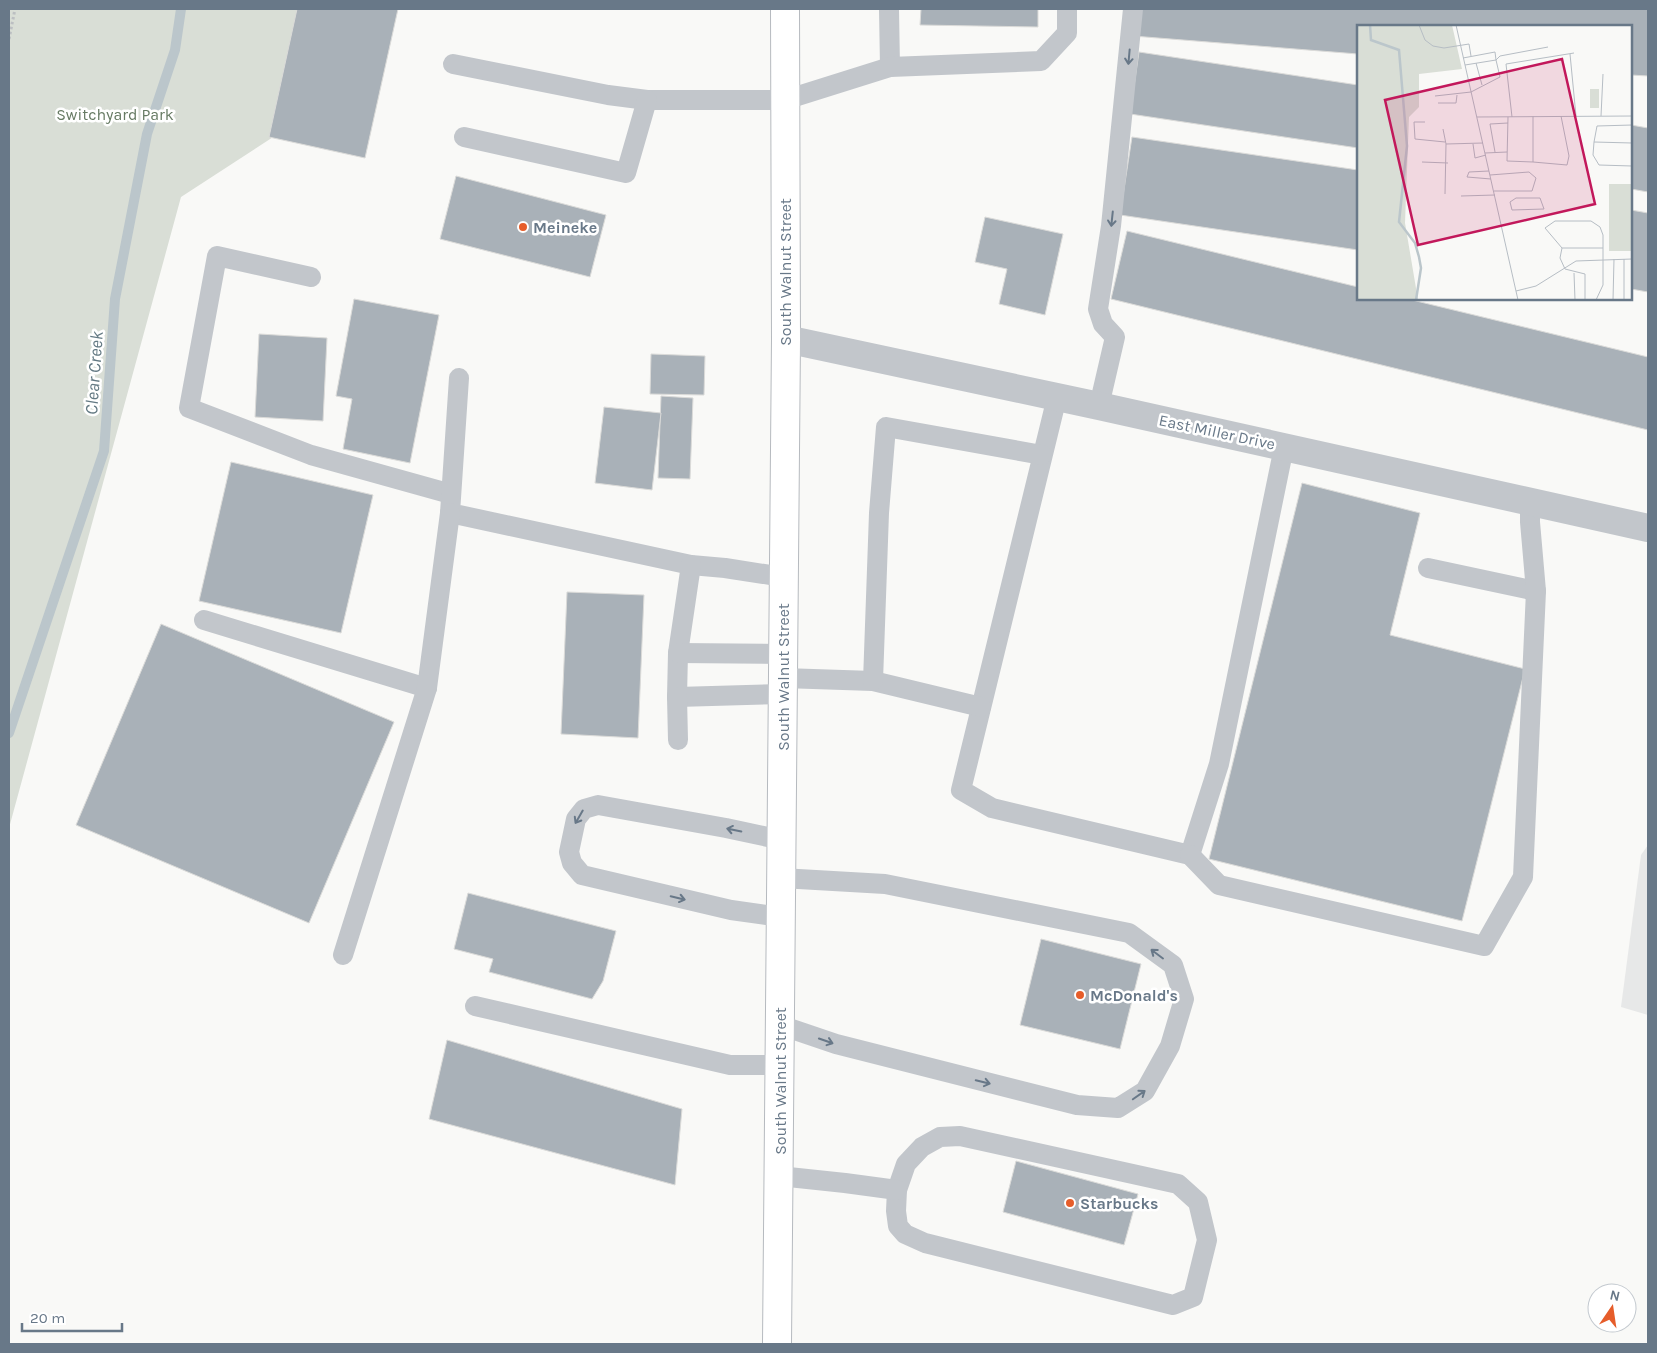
<svg xmlns="http://www.w3.org/2000/svg" width="1657" height="1353" font-family="Karla,sans-serif">
  <style>
    .built { fill: #e7e8e8 }
    .green { fill: #d9ded6 }
    .lines { fill: none; stroke-linecap: round; stroke-linejoin: round }
    .stream { stroke: #bbc6cb; stroke-width: 10 }
    .building { fill: #a9b1b8; stroke: #dbdbd9 }
    .primary-casing { stroke: #b6babf; stroke-width: 30 }
    .path { stroke: #bcbfc2; stroke-width: 3; stroke-dasharray: 2.5 2.5; stroke-linecap: butt }
    .service { stroke: #c2c6cb; stroke-width: 20 }
    .minor { stroke: #c2c6cb; stroke-width: 28 }
    .primary { stroke: #fff; stroke-width: 28 }
    .oneway { stroke: #687888 }
    .poi-dot { fill: #e65d2a; stroke: #fff; stroke-width: 2 }
    .labels { text-anchor: middle; dominant-baseline: central; stroke-width: 5; stroke-linejoin: round; paint-order: stroke }
    .park-label { font-size: 16px; fill: #667a63; stroke: #fff }
    .poi-label { font-size: 16px; font-weight: bold; fill: #687888; stroke: #fff; text-anchor: start }
    .street-label { font-size: 16px; fill: #687888; stroke: #fff }
    .water-label { font-size: 18px; font-style: italic; fill: #637983; stroke: #fff }
    .inset-river { fill: none; stroke: #bbc6cb; stroke-width: 2.5 }
    .inset-road { fill: none; stroke: #b6bdc4; stroke-width: 1 }
    .view { fill: #c2185b; fill-opacity: 0.15; stroke: #c2185b; stroke-width: 2.5 }
    .inset-edge { fill: none; stroke: #687888; stroke-width: 2.5 }
  </style>
  <rect width="100%" height="100%" fill="#f9f9f7"/>
  <path class="built" d="M1648 845V1015L1621 1007 1641 855Z"/>
  <path class="green" d="M9 9H317L287 128 181 197 9 828Z"/>
  <g class="lines">
    <path class="stream" d="M9 733 104 451 115 299 147 134 175 50 181 9"/>
  </g>
  <g class="building">
    <path d="M297 9H398L365 158 269 137Z"/>
    <path d="M921 9H1038V27L920 25Z"/>
    <path d="M1135 9H1648V76L1631 75V26H1358V54L1133 36Z"/>
    <path d="M1139 52 1358 85V148L1130 114Z"/>
    <path d="M1631 125 1648 128V192L1631 189Z"/>
    <path d="M1132 137 1358 170V250L1120 215Z"/>
    <path d="M456 176 606 215 590 277 440 239Z"/>
    <path d="M1631 210 1648 213V292L1631 289Z"/>
    <path d="M985 217 1063 234 1045 315 999 304 1007 269 975 262Z"/>
    <path d="M1127 231 1358 287V299H1408L1648 357V430L1111 299Z"/>
    <path d="M354 299 439 315 410 463 343 449 352 399 336 396Z"/>
    <path d="M259 334 327 338 323 421 255 417Z"/>
    <path d="M651 354 705 356 704 395 650 394Z"/>
    <path d="M661 396 693 398 690 479 658 478Z"/>
    <path d="M604 407 661 413 652 490 595 483Z"/>
    <path d="M231 462 373 495 341 633 199 601Z"/>
    <path d="M1302 483 1420 513 1390 635 1525 669 1462 921 1209 859Z"/>
    <path d="M567 592 644 595 638 738 561 734Z"/>
    <path d="M161 624 394 722 309 923 76 825Z"/>
    <path d="M468 893 616 931 603 981 592 999 489 972 493 959 454 949Z"/>
    <path d="M1041 939 1141 964 1120 1049 1020 1025Z"/>
    <path d="M447 1040 682 1109 675 1185 429 1119Z"/>
    <path d="M1016 1161 1138 1194 1124 1245 1003 1212Z"/>
  </g>
  <g class="lines">
    <defs>
      <path id="primary" d="M777 1344 786 339 785 9"/>
    </defs>
    <use href="#primary" class="primary-casing"/>
    <path class="path" d="M9 39 15 9"/>
    <g class="service">
      <path d="M889 9 890 67"/>
      <path d="M453 64 608 95 647 100H785L890 67 1041 61 1067 33V9"/>
      <path d="M464 137 626 173 647 100"/>
      <path d="M311 277 217 256 189 408 311 455 451 494"/>
      <path d="M459 378 450 513 691 565 725 568 783 577"/>
      <path d="M1057 397 961 790 992 808 1190 855 1219 764 1284 447"/>
      <path d="M1099 406 1115 337 1103 324 1098 309 1111 226 1133 9"/>
      <path d="M691 565 678 653 677 697 783 694"/>
      <path d="M1428 568 1536 591"/>
      <path d="M204 620 427 688"/>
      <path d="M678 653 783 654"/>
      <path d="M783 678 873 681 981 707"/>
      <path d="M873 681 879 513 886 427 1042 455"/>
      <path d="M677 697 678 740"/>
      <path d="M1190 855 1219 885 1484 946 1523 877 1536 591 1530 522V501"/>
      <path d="M781 917 731 910 582 875 572 863 569 852 576 819 584 809 598 805 726 828 782 840"/>
      <path d="M343 955 427 688 450 513"/>
      <path d="M475 1006 730 1065H780"/>
      <path d="M780 1025 836 1044 1077 1105 1118 1108 1145 1091 1170 1046 1184 999 1173 965 1129 933 885 884 781 878"/>
      <path d="M960 1136 1178 1184 1198 1202 1207 1240 1193 1297 1173 1305 925 1243 905 1234 898 1226 896 1211 897 1190 906 1164 922 1147 940 1137Z"/>
      <path d="M779 1176 845 1183 897 1190"/>
    </g>
    <path class="minor" d="M786 339 1099 406 1648 528"/>
    <use href="#primary" class="primary"/>
  </g>
  <defs><path id="oneway-shaft" d="M-6 0H5M1.5-3L5.5 0L1.5 3" fill="none" stroke-width="1.6" stroke-linecap="round" stroke-linejoin="round" transform="scale(1.25)"/></defs>
  <g class="oneway">
    <use href="#oneway-shaft" transform="translate(1129 57) rotate(95)"/>
    <use href="#oneway-shaft" transform="translate(1112 219) rotate(96)"/>
    <use href="#oneway-shaft" transform="translate(579 817) rotate(120)"/>
    <use href="#oneway-shaft" transform="translate(734 830) rotate(-168)"/>
    <use href="#oneway-shaft" transform="translate(678 898) rotate(13)"/>
    <use href="#oneway-shaft" transform="translate(1157 954) rotate(-143)"/>
    <use href="#oneway-shaft" transform="translate(826 1041) rotate(19)"/>
    <use href="#oneway-shaft" transform="translate(983 1082) rotate(14)"/>
    <use href="#oneway-shaft" transform="translate(1139 1095) rotate(-35)"/>
  </g>
  <g class="poi-dot">
    <circle cx="523" cy="227" r="5"/>
    <circle cx="1080" cy="995" r="5"/>
    <circle cx="1070" cy="1203" r="5"/>
  </g>
  <g class="labels">
    <g class="park-label">
      <text x="115" y="114">Switchyard Park</text>
    </g>
    <g class="poi-label">
      <text x="533" y="227">Meineke</text>
      <text x="1090" y="995">McDonald's</text>
      <text x="1080" y="1203">Starbucks</text>
    </g>
    <g class="street-label">
      <text transform="translate(785 272) rotate(-90)">South Walnut Street</text>
      <text transform="translate(1217 432) rotate(12)">East Miller Drive</text>
      <text transform="translate(783 677) rotate(-90)">South Walnut Street</text>
      <text transform="translate(780 1081) rotate(-90)">South Walnut Street</text>
    </g>
    <g class="water-label">
      <text transform="translate(94 373) rotate(-86)">Clear Creek</text>
    </g>
  </g>
  <g transform="translate(1357 25)">
    <rect width="275" height="275" fill="#f9f9f7"/>
    <path d="M0 0H95L105 44 62 49V82L52 92 48 198 61 275H0ZM233 64H242V83H233ZM252 159H275V226H252Z" fill="#d9ded6"/>
    <path class="inset-river" d="M13 0 14 15 42 25 50 121 42 197 58 218 62 232 64 243 59 275"/>
    <path class="inset-road" d="M62 0 68 15 76 21 87 23 112 19 114 31M99 0 161 275M213 29 219 91M106 33 138 27 139 35 143 31 191 22M119 38 125 60M78 71 114 67 143 52 139 35 108 40M81 78H99L100 70M244 91 246 49M120 92 275 91M151 92 150 136 176 137V91M155 92 149 39 217 28M68 97H57L58 114 88 117M86 104 89 119 126 118M237 117 240 101 275 100M275 118 237 117 236 130 242 140 275 141M116 119 118 133 129 130M138 127 133 99 151 98M128 128 150 127M65 137 91 138M176 137 210 140 212 131 204 91M132 146 112 147 110 152 134 154M133 150 172 147 179 153 175 166H137M88 169 89 119M104 171 138 170M159 173H183L187 184 155 185 153 177ZM205 223 203 233 208 244 228 249V275M267 234V275M217 248 218 275M159 266 179 261 219 236 275 234M239 275 246 260V210L243 202 234 196H198L188 203 205 223H246M256 275 257 234"/>
    <path class="view" d="M205 34 238 179 61 220 28 75Z"/>
    <rect width="275" height="275" class="inset-edge"/>
  </g>
  <rect width="1657" height="1353" fill="none" stroke="#687888" stroke-width="20"/>
  <g transform="translate(1612 1308) rotate(13)"><circle r="24" fill="#ffffff" stroke="#c3c9cf"/>
  <path d="M0-4L9 19L0 12L-9 19Z" fill="#e65d2a"/>
  <text y="-8" font-size="14" font-weight="bold" text-anchor="middle" fill="#687888">N</text>
  </g>
  <path d="M22 1323v8h100v-8" fill="none" stroke="#687888" stroke-width="2.5"/>
  <text x="30" y="1323" font-size="15" fill="#687888" stroke="#ffffff" stroke-width="4" paint-order="stroke">20 m</text>
</svg>
